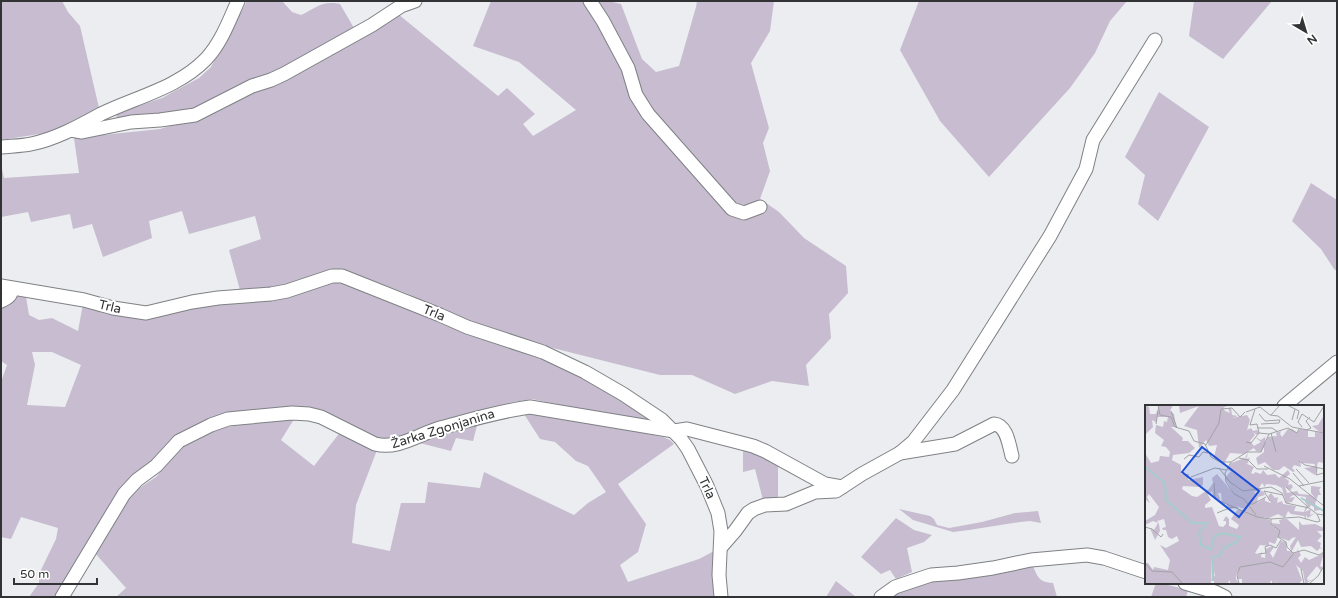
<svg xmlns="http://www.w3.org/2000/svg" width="1338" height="598" font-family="'Varela Round',sans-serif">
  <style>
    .green { fill: #c7bcd0; fill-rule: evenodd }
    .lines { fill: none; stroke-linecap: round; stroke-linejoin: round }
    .minor-casing { stroke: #7f8184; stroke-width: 15 }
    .minor { stroke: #fff; stroke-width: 13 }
    .labels { text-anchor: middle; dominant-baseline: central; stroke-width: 4; stroke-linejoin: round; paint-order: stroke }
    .street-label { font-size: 13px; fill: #323334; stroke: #fff }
    .inset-river { fill: none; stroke: #a6cccc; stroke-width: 2 }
    .inset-road { fill: none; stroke: #a1a3a5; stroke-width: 1 }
    .view { fill: #1d4ed8; fill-opacity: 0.15; stroke: #1d4ed8; stroke-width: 2 }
    .inset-edge { fill: none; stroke: #323334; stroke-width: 2 }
  </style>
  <rect width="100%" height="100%" fill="#ebedf0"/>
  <g class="green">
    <path d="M1 1H62L68 12 80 26 99 108 65 130 1 140Z"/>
    <path d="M247 1H282L292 12 301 15C316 8 322 0 340 4L354 28 277 72 200 107 170 115 117 119 116 113 162 98 199 78 211 67Z"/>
    <path d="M491 1H608L621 4 642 59 656 72 679 66 696 7 697 1H774L770 31 751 63 769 128 763 143 770 171 760 199 779 212 804 238 846 266 848 293 829 314 831 338 806 365 809 386 772 381 735 394 692 375H660L537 344 458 317 406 293 341 269 280 287 240 290 229 250 261 239 255 216 189 234 182 211 149 221 152 238 103 257 92 224 73 229 70 214 31 222 28 212 1 217V165L4 178 79 173 74 138 160 129 196 118 398 14 498 96 507 88 535 114 523 124 533 136 576 110 519 62 473 46Z"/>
    <path d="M919 1H1127L1110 21 1095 53 1070 88 989 177 940 121 900 50Z"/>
    <path d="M1194 1H1272L1223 59 1189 36Z"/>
    <path d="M1159 92 1209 127 1158 221 1138 204 1145 175 1125 157Z"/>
    <path d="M1311 183 1337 200V271L1334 269 1321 249 1292 221Z"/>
    <path d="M330 283H338L345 284 445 325 539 357 613 394 652 417 649 424 532 399 513 402 427 425 394 439H376L317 411 255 409 227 414 178 434 155 458 121 487 54 597H29L39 583V574L56 539 58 528 21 517 11 539 1 537V382L7 365 1 361V305L17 296 26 297 29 315 39 320 52 318 78 331 83 304 105 314 141 319 198 307 286 297ZM32 352H52L81 365 65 407 27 405 35 365Z"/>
    <path d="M537 412 663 437 670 440 674 444 618 484 646 524 638 552 620 565 628 582 699 559 716 550V597H116L126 588 94 552 126 497 156 477 183 446 215 429 296 416 281 440 314 466 341 431 377 450 356 505 352 543 390 551 401 503H425L428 482 480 488 484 472 574 515 588 503 606 492 588 466 576 461 555 442 540 439 524 414Z"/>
    <path d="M478 422 473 441 456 438 451 451 416 442Z"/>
    <path d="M743 448 757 452 778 465V501L763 500 755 469 743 472Z"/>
    <path d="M899 509 930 516 934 519 937 525 949 528 982 522 1015 513 1038 511 1041 523 1030 521 1020 522 969 530 953 532 913 520Z"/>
    <path d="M896 518 914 530 932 535 924 542 907 548 912 572 896 579 890 570 881 574 861 557Z"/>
    <path d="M1032 564C1038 577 1038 582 1053 583L1057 597H890L900 592 931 580Z"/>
    <path d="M836 581 856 597H826Z"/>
    <path d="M1156 583H1160L1188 590 1186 597H1151Z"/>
  </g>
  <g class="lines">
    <defs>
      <g id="minor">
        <path d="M590 1 603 21 628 68 636 95 648 114 732 209 744 213 760 207"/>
        <path d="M71 130 82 132 131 122 160 120 195 115 252 86 271 80 284 74 372 25 401 6 415 1"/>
        <path d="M1 147C11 146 22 146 31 144 56 139 79 126 101 114 136 97 178 88 206 59 221 43 229 21 238 1"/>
        <path d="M1 286 84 300 113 308 146 313 192 302 218 298 271 294 287 291 332 276H342L440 315 467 327 543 352 585 372 623 394 662 420 681 439 688 449 707 486 718 513 721 531 719 575 721 597"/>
        <path d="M1 301C8 298 11 296 12 289"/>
        <path d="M1284 406 1337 362"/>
        <path d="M900 453 955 444 994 424C1007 425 1009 445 1012 456"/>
        <path d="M721 547 735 531 748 513 754 509 765 505 786 504 815 492 836 491 862 474 900 453 913 442 953 390 1050 236 1086 169 1093 140 1155 40"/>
        <path d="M1185 583 1215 592 1225 597"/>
        <path d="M62 597 124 494 137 480 156 466 179 441 211 425 228 419 292 413 309 414 321 417 375 444C398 450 419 434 440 428 470 420 500 411 530 407L674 431 687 429 753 446 765 451 825 484 842 487"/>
        <path d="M881 597 895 587 931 575 958 573 993 568 1031 560 1087 555 1104 558 1146 572"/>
      </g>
    </defs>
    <use href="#minor" class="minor-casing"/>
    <use href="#minor" class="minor"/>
  </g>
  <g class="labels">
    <g class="street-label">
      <text transform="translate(110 307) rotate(13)">Trla</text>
      <text transform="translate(434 313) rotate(22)">Trla</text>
      <text transform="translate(443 429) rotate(-17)">Žarka Zgonjanina</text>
      <text transform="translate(707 488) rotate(65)">Trla</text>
    </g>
  </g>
  <g transform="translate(1145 405)">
    <rect width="179" height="179" fill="#ebedf0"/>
    <path d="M0 0 4 2 5 9H11L14 0H28L25 6 29 9 31 22H26L38 33 37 36H43L50 43 44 48 28 50 27 55 36 60V69H44L43 75 58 72V80L54 82 38 81 37 84 47 91 52 92 64 84 68 78 67 73 72 69 89 89 80 73 86 66 82 65 86 58 100 53 103 47 102 52 99 54 105 53 102 59 109 62 106 68 109 69 110 67 116 69 118 65 122 70 130 69 134 73 143 65 145 69 140 73 144 76 143 80 146 79 148 82 145 85 140 82 142 88 152 86 154 89 166 90 171 94 166 88V81L176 82 174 85 176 90H173L170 99 175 105 169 106V102L166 100 164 103 160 97 161 92 148 90 144 93 150 92 147 97 141 98 137 83 131 80 121 79 120 82 117 78 114 83 117 85 109 87 112 90V87L118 86 120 90 113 92 112 98 120 93V96L126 98 123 91 126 88 130 93 133 92 132 98 137 96 138 99 151 101 149 106 159 107 161 101 163 102 160 107 166 104 165 110 170 108 163 113 161 110V115L159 111 146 109 143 106 140 113 133 109 124 113 116 112 125 115 126 119 134 127 126 118 135 119 134 115 138 114H142L154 125V116L157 120 170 119 179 123V126H172L177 131 172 136 176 138 175 142 179 145 175 143 172 146 166 141 156 142 153 135 147 146 148 149 153 147 152 143 156 150 153 153 156 158 160 152 164 155 179 148 175 161 178 162 176 166 172 161 162 173 163 176 169 174 160 179 158 166 151 160 157 175 154 179H132L130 176 131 179H127V175L124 179H97V174H92L94 164 91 170V174L94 179H85V175L82 179H74L69 178V174L66 176 68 169 70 172 67 153 66 179H0V158H3L8 165 9 162 23 165 25 155 15 140 21 143 34 136 32 131 27 134 23 132 21 125H18L17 123 21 122 19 114 12 116 14 119 15 126 10 135 5 123 9 125 13 118 8 116 0 120V116L10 110 14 102 4 89 2 92 5 98 0 94V48L6 58 14 56 15 51 24 52 25 47 21 42 16 41 19 35 10 28 11 20 18 22 19 16 22 17 23 12H12L11 17 7 15 8 22 0 30ZM67 86 68 91 73 96 75 94 73 88H76L77 98H81L83 104 93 103 91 101 99 104V106L93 104 86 114 94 120 92 124 84 121V114L81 111 78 116H81V119L78 122 74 121 67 102 60 103V100L66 95 63 90ZM133 132 144 136 147 133 151 132 145 141 146 146H142L141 137 136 136 128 153 125 148 129 142 127 141 121 144 120 153 116 152 117 146 115 150 110 148 115 140 124 141V137L130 139ZM34 0H84L78 3 80 6 85 8 83 3H86L87 10 93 11 87 13 102 10 105 15 102 25 106 23 108 26 112 25 114 28 112 30 108 27 110 30 105 36 109 41 116 37 110 32 116 35 120 32 121 38 123 32 132 31 131 28 136 26 135 29 137 32 143 24H147L152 28 155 24 163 25V32H170V27L179 28V58L173 57 170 70 159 63 169 62 170 59 157 58 155 55 156 62 149 60 147 63 150 66 148 67 139 61 134 65H128L120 57 113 60 111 53 119 47V42L116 47 111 46 109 43 99 49 85 48 78 60 69 52 72 40 64 41 61 35 54 43 52 25 39 21 54 1 35 8ZM178 12 179 27H175L167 21 173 20Z" fill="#c7bcd0" fill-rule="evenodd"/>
    <path class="inset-river" d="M0 62 20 78 21 95 47 118H62L54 128 56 140 66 145 69 132 77 128 95 132 92 137 80 142 74 151 68 152V176M156 93 179 106"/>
    <path class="inset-road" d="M13 0 15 10 26 12 30 22 44 26 49 36 60 39 66 52 75 57H86L102 47H116L124 29M142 0 150 4 147 15M110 4 105 20 112 19 114 28 124 29 143 23 152 28 154 24M150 4 154 6 152 14M26 6 32 23M101 7 115 2 125 10 133 11 147 22 179 28M114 9 120 16 135 15M126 10 135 0M11 19 13 6M116 19 134 18 135 15M157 22 153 17 157 9 169 17 179 1M112 23H127L133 27M162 25 166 23 161 16 165 12M126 28 131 47M101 37 106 38 114 28M61 40 74 18 76 4 87 3 95 12 100 7M94 53 103 55 112 64H123M39 54 44 50 54 52 58 47 63 48M154 56 160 60 179 64M86 57 80 68 81 77 89 89 99 94 111 110M119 61 145 74 179 101M172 62 171 70 179 68M74 63 85 77 98 86 126 82 137 88 141 98 164 103 172 109M151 64 164 78M148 68 159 81M46 72 70 63 81 65M69 78 70 94 112 112 126 114 154 112 172 117 175 116 172 109 179 110M154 81 179 76M141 82 163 102M125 96 119 86 138 90M103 99H108L121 92M72 108 87 102 93 103M126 114V119L135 126 133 132 141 137 142 142 148 148 159 145 174 150 179 147M0 122 7 124 16 132 18 129M113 149 121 148 120 142 125 140 131 143 136 135M0 158 7 166 27 167 38 179M156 164 159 179M94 179 92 170 95 162 125 157 138 162 149 148M164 179 173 171 179 161"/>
    <path class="view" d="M57 42 114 86 94 112 37 67Z"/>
    <rect width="179" height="179" class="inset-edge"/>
  </g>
  <rect width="1338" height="598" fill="none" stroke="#323334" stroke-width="4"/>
  <g transform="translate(1306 32) rotate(142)" stroke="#ffffff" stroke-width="3" paint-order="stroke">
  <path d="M0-3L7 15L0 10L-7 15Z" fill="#323334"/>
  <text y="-6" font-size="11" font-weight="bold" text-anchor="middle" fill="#323334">N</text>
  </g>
  <path d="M14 578v6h83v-6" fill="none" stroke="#323334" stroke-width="2"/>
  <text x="20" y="578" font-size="12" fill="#323334" stroke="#ffffff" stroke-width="3" paint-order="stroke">50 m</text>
</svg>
